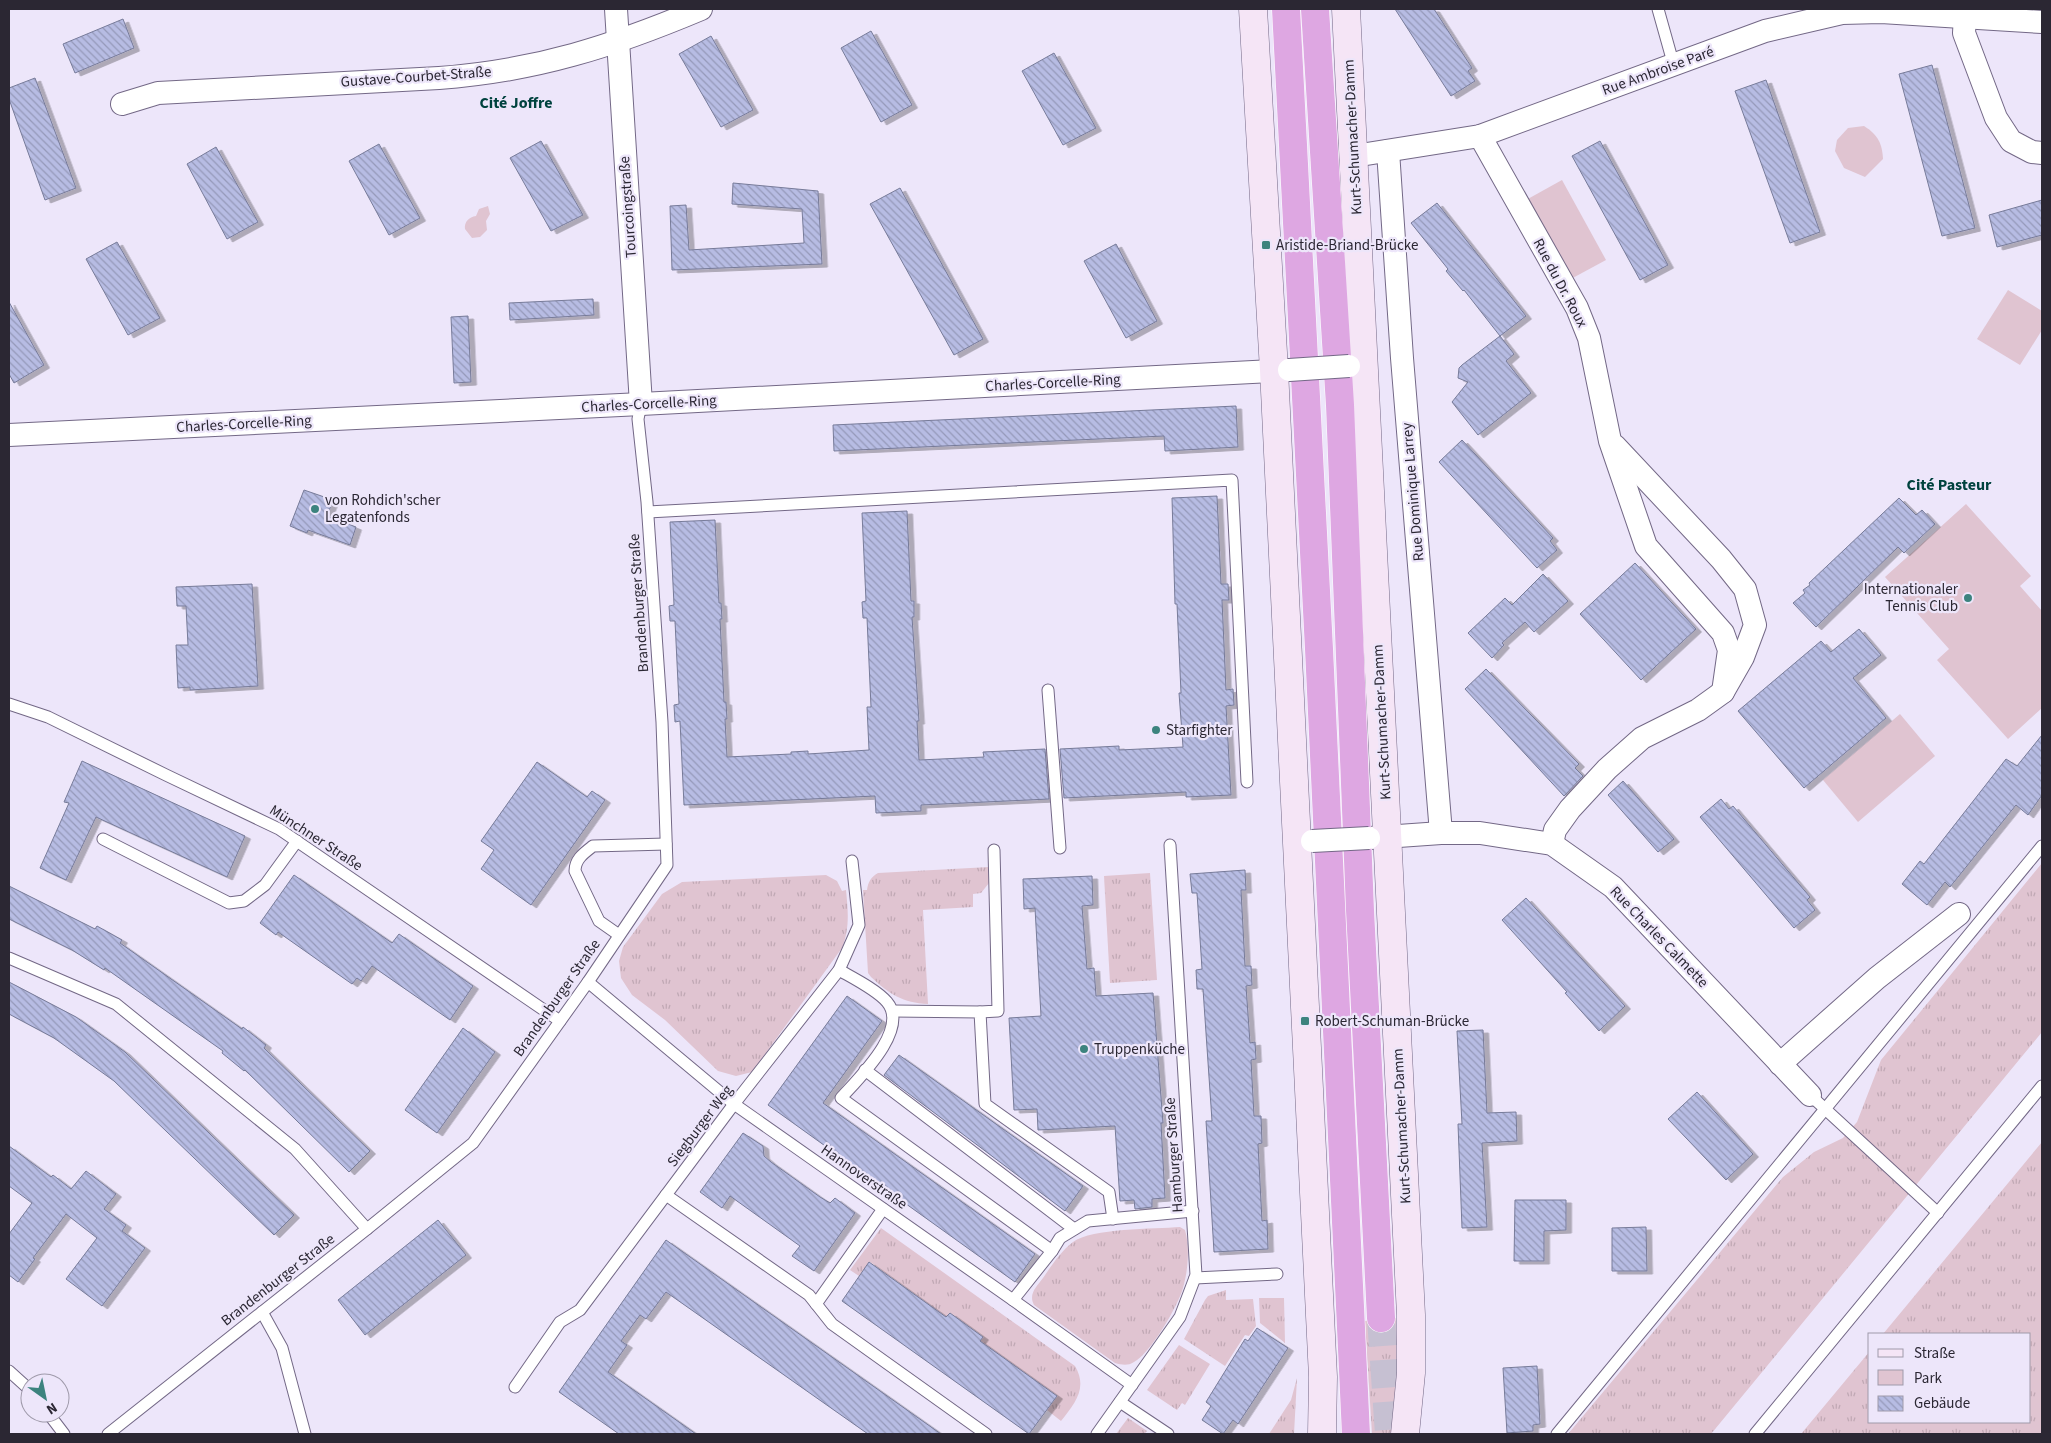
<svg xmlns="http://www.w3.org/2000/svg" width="2051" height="1443" font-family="'Source Sans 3',sans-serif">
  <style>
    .grass { fill: url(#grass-tufts) }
    .park { fill: #e0c4d1 }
    .building { fill: url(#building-back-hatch); stroke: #777b99; filter: url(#shadow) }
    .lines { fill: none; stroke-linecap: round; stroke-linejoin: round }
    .highway-tunnel { stroke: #c6c0d2; stroke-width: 28; stroke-dasharray: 28 14; stroke-linecap: butt }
    .lane-casing { stroke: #736886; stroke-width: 13 }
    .street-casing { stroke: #736886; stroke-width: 24 }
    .secondary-casing { stroke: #736886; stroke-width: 29 }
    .highway-casing { stroke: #fff; stroke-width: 29 }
    .lane { stroke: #fff; stroke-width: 11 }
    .street { stroke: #fff; stroke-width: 22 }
    .secondary { stroke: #f5e5f6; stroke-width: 28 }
    .highway { stroke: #dea7e2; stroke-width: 28 }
    .street-bridge-casing { stroke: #736886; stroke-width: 24; stroke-linecap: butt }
    .street-bridge { stroke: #fff; stroke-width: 22 }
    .poi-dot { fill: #3c837e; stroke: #ede6fa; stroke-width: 2 }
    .labels { text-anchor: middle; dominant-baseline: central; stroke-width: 4.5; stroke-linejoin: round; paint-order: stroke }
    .street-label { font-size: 15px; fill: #2b2733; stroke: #ede6fa }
    .poi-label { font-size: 15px; fill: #2b2733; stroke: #ede6fa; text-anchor: start }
    .neighbourhood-label { font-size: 16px; font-weight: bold; fill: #00423e; stroke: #ede6fa }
  </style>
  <defs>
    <pattern id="grass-tufts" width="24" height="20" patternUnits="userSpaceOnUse" patternTransform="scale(1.25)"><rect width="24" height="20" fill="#e0c4d1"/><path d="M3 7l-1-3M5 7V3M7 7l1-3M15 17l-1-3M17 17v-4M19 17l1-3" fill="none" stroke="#c0a8b4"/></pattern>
    <pattern id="building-back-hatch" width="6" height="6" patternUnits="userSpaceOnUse" patternTransform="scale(1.25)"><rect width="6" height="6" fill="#b7bce3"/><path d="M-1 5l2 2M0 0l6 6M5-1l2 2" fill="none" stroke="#9599b9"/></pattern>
    <filter id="shadow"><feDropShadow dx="5.5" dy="3" stdDeviation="0" flood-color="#0004"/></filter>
  </defs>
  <rect width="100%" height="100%" fill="#ede6fa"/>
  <g class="grass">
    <path d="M2042 863V1032L1711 1434H1568L1783 1177 1814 1152 1843 1138 1857 1122 1881 1060Z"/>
    <path d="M989 867V883L981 893 973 894V907L923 910 928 1004C903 1003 889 994 871 977L868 973 863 890H867C868 882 871 877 878 873Z"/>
    <path d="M1150 873 1157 980 1110 983 1104 876Z"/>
    <path d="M826 875 837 881 842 891 846 890C848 910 850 928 842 948L752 1072 736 1076 718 1071 665 1020 632 995 621 978 619 961 623 947 662 894 682 882Z"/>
    <path d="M2042 1142V1434H1801L1870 1351V1422H2030V1334H1883Z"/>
    <path d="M1180 1227 1185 1230C1190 1247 1188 1271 1183 1288 1178 1306 1150 1354 1134 1362 1128 1366 1122 1365 1115 1363L1034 1305C1028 1294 1037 1286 1043 1278 1052 1265 1061 1251 1073 1242 1092 1228 1154 1229 1180 1227Z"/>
    <path d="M881 1228 1075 1366C1088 1388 1075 1403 1061 1421L1047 1410 1057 1396 980 1341 983 1337 950 1313 946 1317 870 1262 859 1276 850 1270Z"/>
    <path d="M1226 1290V1300L1253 1299 1256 1326 1249 1336 1245 1335 1225 1366 1184 1339 1205 1300 1208 1296Z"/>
    <path d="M1259 1298H1284L1285 1343 1260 1323Z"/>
    <path d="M1396 1318 1397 1382 1391 1434H1372L1365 1321Z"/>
    <path d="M1179 1345 1210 1364 1185 1405 1182 1403 1177 1410 1147 1390Z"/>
    <path d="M1297 1378 1294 1434H1269L1291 1400Z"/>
    <path d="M1128 1418 1147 1431 1144 1434H1116Z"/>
  </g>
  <g class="park">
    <path d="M1864 126C1878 135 1882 143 1883 159L1865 177 1844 168 1835 151 1837 140 1848 128Z"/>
    <path d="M1562 180 1606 260 1569 280 1526 200Z"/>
    <path d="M488 206 490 214 486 221 487 230 480 237 472 238 465 229C464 222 469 217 476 216L479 209Z"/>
    <path d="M2008 290 2042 311V330L2020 365 1977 339Z"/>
    <path d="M1966 504 2031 576 2020 586 2042 611V708L2008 739 1937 660 1949 649 1885 577Z"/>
    <path d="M1900 714 1935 756 1858 822 1823 780Z"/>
  </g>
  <g class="building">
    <path d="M1395 9H1434L1472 68 1468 71 1475 81 1451 96Z"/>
    <path d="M123 19 134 48 75 73 63 44Z"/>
    <path d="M871 31 912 105 881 122 841 48Z"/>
    <path d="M711 36 753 110 721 127 679 54Z"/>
    <path d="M1054 53 1096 128 1063 145 1022 71Z"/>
    <path d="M1932 65 1975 228 1942 236 1899 74Z"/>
    <path d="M35 78 76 188 45 200 9 99V88Z"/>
    <path d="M1766 80 1820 232 1790 243 1735 91Z"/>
    <path d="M541 141 583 215 551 231 510 158Z"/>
    <path d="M1600 141 1668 265 1640 280 1572 156Z"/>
    <path d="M379 144 420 218 389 235 349 161Z"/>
    <path d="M216 147 258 222 227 239 187 164Z"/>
    <path d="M733 183 818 191 822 264 672 270 670 206 686 205 689 250 804 243 802 209 732 204Z"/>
    <path d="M900 188 983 339 954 355 870 204Z"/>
    <path d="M2042 200V235L1997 247 1989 215Z"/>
    <path d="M1437 203 1526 316 1500 336 1464 290 1463 291 1446 271 1448 269 1411 223Z"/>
    <path d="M117 242 160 318 128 335 86 259Z"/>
    <path d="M1116 244 1157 321 1126 338 1084 261Z"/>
    <path d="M593 299 594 315 510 320 509 303Z"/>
    <path d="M9 302 44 365 14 383 9 374Z"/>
    <path d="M468 316 471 382 454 383 451 317Z"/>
    <path d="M1500 336 1514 354 1506 361 1531 393 1478 435 1452 402 1468 382 1458 378 1459 368 1462 365Z"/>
    <path d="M1236 406 1238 447 1165 451 1164 436 834 451 833 425Z"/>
    <path d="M1462 440 1553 538 1550 541 1557 550 1537 568 1439 462Z"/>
    <path d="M304 490 333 500 327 516 356 527 350 545 308 530 307 533 290 526Z"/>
    <path d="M1217 496 1221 584H1228L1229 600H1222L1226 690 1233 689 1234 705 1226 706 1231 795 1186 797V792L1064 798 1060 749 1119 746V750L1183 747 1179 693H1181L1177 604H1175L1172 498Z"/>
    <path d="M1899 498 1916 515 1922 510 1935 524 1904 553 1898 547 1816 627 1793 603 1805 593 1803 590 1810 585 1809 583Z"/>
    <path d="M907 511 911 601H914V617H912L919 721H917L919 760 984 757 983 752 1045 749 1049 799 921 805V811L876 813 875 796 684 805 680 721 675 722 674 705 679 704 675 621H670L669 606 674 605 670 522 715 520 719 603H721L722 619H720L724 702H726L727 719H725L727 757 791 754V752L808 751V754L869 750 867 707H871L867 618H863L862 602 866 601 862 513Z"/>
    <path d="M1635 563 1696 629 1641 680 1580 614Z"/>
    <path d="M1543 574 1568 601 1534 632 1525 622 1502 643 1504 645 1492 658 1468 633 1505 598 1512 605Z"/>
    <path d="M252 584 258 686 190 690V687L178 688 176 645H188L186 606H177L176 587Z"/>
    <path d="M1859 629 1881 655 1853 678 1886 718 1804 788 1738 711 1821 641 1831 652Z"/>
    <path d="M1486 669 1579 764 1575 768 1583 776 1564 796 1465 689Z"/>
    <path d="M2042 735V795L2028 815 2016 805 1950 887 1945 882 1927 905 1902 884 1920 861 1924 864 2006 759 2017 766Z"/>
    <path d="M82 761 245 836 227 877 96 817 66 880 40 868 69 803 64 802Z"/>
    <path d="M537 762 587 797 592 791 605 800 531 905 481 869 494 850 481 841Z"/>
    <path d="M1623 781 1674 839 1658 852 1608 795Z"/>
    <path d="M1721 799 1729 809 1733 806 1810 897 1807 900 1815 910 1794 928 1700 817Z"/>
    <path d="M1245 870 1246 890H1241L1245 966H1251L1252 985 1246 986 1250 1043 1255 1042 1256 1059 1251 1060 1254 1116H1261L1262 1143 1258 1144 1262 1221 1267 1220 1268 1249 1214 1252 1206 1121H1212L1203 989H1197L1196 970 1202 969 1197 893H1192L1190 874Z"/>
    <path d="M294 875 392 943 399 934 473 986 450 1020 372 966 361 981 357 978 352 984 278 932 276 935 260 923Z"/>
    <path d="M1092 876 1093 905 1082 906 1087 969 1094 968 1096 996 1153 993 1163 1123H1161L1165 1198 1152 1199V1207L1135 1209 1134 1200 1120 1201 1115 1126 1038 1130 1037 1109 1014 1110 1009 1018 1041 1016 1035 908 1024 909 1023 879Z"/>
    <path d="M9 886 95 929 97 926 122 940 120 943 242 1029 243 1027 266 1045 264 1048 370 1151 349 1172 245 1070 244 1071 222 1053 223 1051 105 968 104 970 72 950 9 919Z"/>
    <path d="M1526 898 1625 1006 1599 1031 1565 993 1567 992 1502 920Z"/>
    <path d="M9 982 76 1017 125 1052 294 1215 274 1235 114 1081 54 1038 9 1014Z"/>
    <path d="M847 996 882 1021 823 1103 1035 1254 1015 1282 768 1105Z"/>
    <path d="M463 1028 495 1052 437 1133 405 1110Z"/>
    <path d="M1483 1030 1487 1113 1516 1112 1517 1141 1482 1143 1487 1227 1462 1228 1458 1124H1462L1457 1031Z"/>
    <path d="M899 1055 1083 1186 1065 1211 884 1075Z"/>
    <path d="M1697 1092 1753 1154 1726 1180 1668 1119Z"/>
    <path d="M743 1133 763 1146 764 1156 771 1162 820 1197 830 1203 835 1198 855 1213 814 1271 792 1256 800 1246 730 1196 722 1208 700 1192Z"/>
    <path d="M9 1146 51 1177 53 1175 71 1189 86 1171 116 1194 104 1209 126 1225 122 1231 145 1248 102 1306 66 1279 97 1238 66 1214 33 1258 35 1259 18 1282 9 1275V1234L32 1203 9 1186Z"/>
    <path d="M1515 1200H1566V1230L1544 1231V1261H1514Z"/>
    <path d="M438 1220 466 1255 365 1335 338 1300Z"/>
    <path d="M1646 1227 1647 1271H1612V1228Z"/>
    <path d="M666 1240 941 1434H868L666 1292 646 1319 640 1315 621 1341 627 1345 608 1372 696 1434H619L559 1392Z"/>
    <path d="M869 1262 946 1317 950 1313 983 1337 980 1341 1057 1396 1029 1434 842 1301Z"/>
    <path d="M1257 1328 1288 1348 1238 1424 1233 1420 1223 1434 1202 1420 1211 1406 1206 1402 1245 1339 1248 1341Z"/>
    <path d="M1537 1366 1540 1424 1533 1425V1431L1507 1433 1503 1368Z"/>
  </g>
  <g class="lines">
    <path class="highway-tunnel" d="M1381 1318 1389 1434"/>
    <defs>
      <g id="lane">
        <path d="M1658 9 1674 66"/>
        <path d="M648 512 1232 480 1247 782"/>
        <path d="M1048 690 1060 848"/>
        <path d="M9 704 48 717 166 775 279 829 560 1021"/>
        <path d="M103 839 229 903 244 901 265 885 297 841"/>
        <path d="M619 935 599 921 575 871C575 859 584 853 593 846L666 844"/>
        <path d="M9 958 116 1004 295 1149 367 1229"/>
        <path d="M839 970C853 978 877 990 887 1002 910 1029 859 1078 841 1098L1052 1251"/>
        <path d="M588 982 734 1104 1013 1300 1132 1385"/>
        <path d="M893 1011 980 1012 985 1104 1109 1192 1113 1219"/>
        <path d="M980 1012 998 1011 994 850"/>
        <path d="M865 1070 1074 1229"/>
        <path d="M1810 1095 1938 1213"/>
        <path d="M666 1195 809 1295 832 1324 986 1434"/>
        <path d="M1195 1278 1277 1274"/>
        <path d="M1013 1300 1052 1251 1060 1238 1088 1221 1193 1211"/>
        <path d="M816 1304 883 1209"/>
        <path d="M262 1312 282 1348 305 1434"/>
        <path d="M9 1371 30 1390"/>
        <path d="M515 1387 560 1322 580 1310 734 1104 839 970 859 925 852 861"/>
        <path d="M1120 1402 1168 1434"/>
        <path d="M48 1413 64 1434"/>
        <path d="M108 1434 367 1229 473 1143 588 982 667 865 662 722 647 502 638 419 641 404"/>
        <path d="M1097 1434 1180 1317 1196 1275 1170 845"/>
        <path d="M1557 1434 2042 846"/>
        <path d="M1755 1434 2042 1086"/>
      </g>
      <g id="street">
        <path d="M616 9 641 404"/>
        <path d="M1965 16 1964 33 1996 118 2011 141 2032 152 2042 153"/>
        <path d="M122 104 158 93 439 78C536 71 613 46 701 9"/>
        <path d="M1480 136 1577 308 1589 338 1610 441 1646 546 1723 633 1729 650 1723 692"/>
        <path d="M1388 151 1402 358 1441 833"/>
        <path d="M1354 156 1480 136 1765 31 1842 13 1881 12 2042 22"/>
        <path d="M9 435 641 404 1289 370"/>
        <path d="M1370 838 1441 833H1480L1552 844 1613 887 1810 1095"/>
        <path d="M1552 844 1555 830 1570 809 1607 769 1642 738 1698 710 1723 692 1743 657 1755 625 1745 589 1721 559 1615 446"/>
        <path d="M1780 1064 1877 978 1959 914"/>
      </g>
      <g id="secondary">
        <path d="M1253 9 1274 370 1323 1377 1322 1434"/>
        <path d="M1346 9 1411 1315V1373L1405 1434"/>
      </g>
      <g id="highway">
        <path d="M1286 9 1319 649 1356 1434"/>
        <path d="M1315 9 1340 405 1360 910 1381 1318"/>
      </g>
    </defs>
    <use href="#lane" class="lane-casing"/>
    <use href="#street" class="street-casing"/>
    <use href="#secondary" class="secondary-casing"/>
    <use href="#highway" class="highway-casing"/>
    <use href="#lane" class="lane"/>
    <use href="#street" class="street"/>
    <use href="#secondary" class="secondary"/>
    <use href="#highway" class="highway"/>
    <defs>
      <g id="street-bridge">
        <path d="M1289 370 1349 366"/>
        <path d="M1312 841 1369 838"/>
      </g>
    </defs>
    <use href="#street-bridge" class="street-bridge-casing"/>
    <use href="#street-bridge" class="street-bridge"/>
  </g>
  <g class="poi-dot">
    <rect x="1261" y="240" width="10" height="10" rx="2.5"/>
    <circle cx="315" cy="509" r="5"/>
    <circle cx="1968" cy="598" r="5"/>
    <circle cx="1156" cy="730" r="5"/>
    <rect x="1300" y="1016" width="10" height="10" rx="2.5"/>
    <circle cx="1084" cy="1049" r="5"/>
  </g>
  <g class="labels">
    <g class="street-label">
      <text transform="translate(1658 71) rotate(-20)">Rue Ambroise Paré</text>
      <text transform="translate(416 77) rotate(-4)">Gustave-Courbet-Straße</text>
      <text transform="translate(1353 137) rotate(-93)">Kurt-Schumacher-Damm</text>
      <text transform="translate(628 207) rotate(-94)">Tourcoingstraße</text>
      <text transform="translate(1560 283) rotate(62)">Rue du Dr. Roux</text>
      <text transform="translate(1053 383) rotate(-3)">Charles-Corcelle-Ring</text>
      <text transform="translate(649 404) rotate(-3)">Charles-Corcelle-Ring</text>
      <text transform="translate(244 424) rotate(-3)">Charles-Corcelle-Ring</text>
      <text transform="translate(1413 492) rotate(-95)">Rue Dominique Larrey</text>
      <text transform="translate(639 603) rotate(-94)">Brandenburger Straße</text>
      <text transform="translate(1382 722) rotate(-93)">Kurt-Schumacher-Damm</text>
      <text transform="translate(316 838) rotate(33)">Münchner Straße</text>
      <text transform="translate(1659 937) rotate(46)">Rue Charles Calmette</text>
      <text transform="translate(557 998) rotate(-55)">Brandenburger Straße</text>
      <text transform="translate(700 1126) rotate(-53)">Siegburger Weg</text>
      <text transform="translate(1402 1126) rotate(-93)">Kurt-Schumacher-Damm</text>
      <text transform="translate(1174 1155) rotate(-94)">Hamburger Straße</text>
      <text transform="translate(864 1177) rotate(35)">Hannoverstraße</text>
      <text transform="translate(278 1280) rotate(-38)">Brandenburger Straße</text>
    </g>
    <g class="poi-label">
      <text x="1276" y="245">Aristide-Briand-Brücke</text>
      <text x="325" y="500">von Rohdich'scher<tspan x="325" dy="17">Legatenfonds</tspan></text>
      <text x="1958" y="589" text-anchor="end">Internationaler<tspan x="1958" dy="17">Tennis Club</tspan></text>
      <text x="1166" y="730">Starfighter</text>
      <text x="1315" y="1021">Robert-Schuman-Brücke</text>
      <text x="1094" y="1049">Truppenküche</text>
    </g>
    <g class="neighbourhood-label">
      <text x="516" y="103">Cité Joffre</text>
      <text x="1949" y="485">Cité Pasteur</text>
    </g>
  </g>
  <rect width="2051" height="1443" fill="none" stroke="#2b2733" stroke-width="20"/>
  <rect x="1868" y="1333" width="162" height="90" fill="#ede6fa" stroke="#9f9aaa"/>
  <rect x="1878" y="1349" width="25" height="8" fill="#f5e5f6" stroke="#9f9aaa"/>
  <text x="1914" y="1358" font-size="15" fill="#2b2733">Straße</text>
  <rect x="1878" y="1370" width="25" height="15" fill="#e0c4d1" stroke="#9f9aaa"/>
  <text x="1914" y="1383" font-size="15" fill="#2b2733">Park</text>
  <rect x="1878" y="1396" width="25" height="15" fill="url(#building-back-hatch)" stroke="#9f9aaa"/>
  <text x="1914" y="1408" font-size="15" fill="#2b2733">Gebäude</text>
  <g transform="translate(45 1398) rotate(147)"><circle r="24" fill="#ede6fa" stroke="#9f9aaa"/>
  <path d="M0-4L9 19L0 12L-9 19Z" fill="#3c837e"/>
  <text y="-8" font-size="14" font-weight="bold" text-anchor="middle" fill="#2b2733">N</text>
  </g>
</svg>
